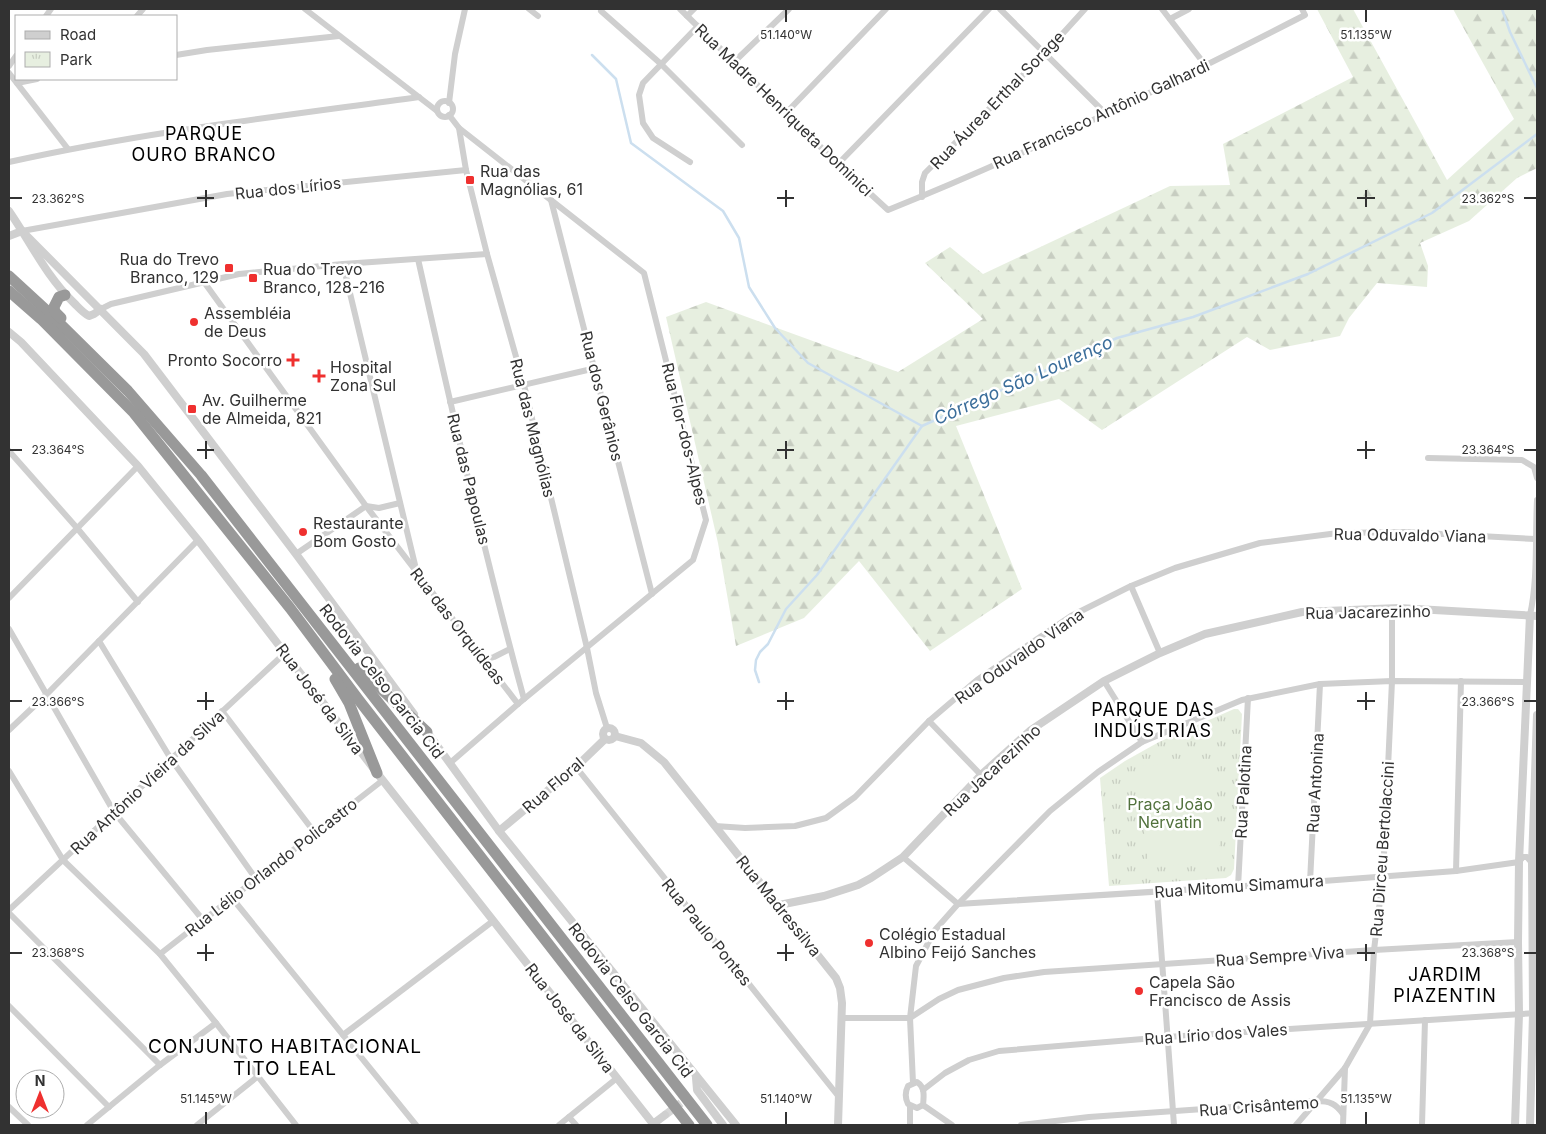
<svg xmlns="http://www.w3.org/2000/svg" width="1546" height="1134" font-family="Inter,sans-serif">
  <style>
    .forest { fill: url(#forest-firs) }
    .park { fill: url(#park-tufts) }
    .garden { fill: #e7efe0 }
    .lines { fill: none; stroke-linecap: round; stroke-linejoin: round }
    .stream { stroke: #ccdfef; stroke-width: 2.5 }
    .tertiary-tunnel { stroke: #d6d6d6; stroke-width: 8; stroke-dasharray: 8 4; stroke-linecap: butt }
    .minor { stroke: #cfcfcf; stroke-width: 6 }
    .tertiary { stroke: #cfcfcf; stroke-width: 8 }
    .motorway { stroke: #999; stroke-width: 11 }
    .ticks { fill: none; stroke: #323232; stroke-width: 2 }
    .poi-dot { fill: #ef302f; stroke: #fff; stroke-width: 2 }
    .labels { text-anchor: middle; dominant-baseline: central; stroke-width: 5; stroke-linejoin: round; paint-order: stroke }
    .street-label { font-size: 16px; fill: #323232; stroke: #fff }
    .poi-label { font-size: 16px; fill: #323232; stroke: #fff; text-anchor: start }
    .park-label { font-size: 16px; fill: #51713c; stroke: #fff }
    .neighbourhood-label { font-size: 18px; letter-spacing: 1px; fill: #000; stroke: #fff }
    .water-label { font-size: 18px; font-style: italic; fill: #3a6d9a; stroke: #fff }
    .quarter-label { font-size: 19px; letter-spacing: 1px; fill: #000; stroke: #fff }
    .ticks-label { font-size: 12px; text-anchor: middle; fill: #323232; stroke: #fff; stroke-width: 5; stroke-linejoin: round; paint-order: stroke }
  </style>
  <defs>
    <pattern id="forest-firs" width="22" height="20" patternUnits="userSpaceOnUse" patternTransform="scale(1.25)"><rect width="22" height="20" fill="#e7efe0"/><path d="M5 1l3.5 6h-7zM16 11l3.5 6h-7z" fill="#c7cdc1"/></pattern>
    <pattern id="park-tufts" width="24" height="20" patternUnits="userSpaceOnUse" patternTransform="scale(1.25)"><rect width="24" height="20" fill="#e7efe0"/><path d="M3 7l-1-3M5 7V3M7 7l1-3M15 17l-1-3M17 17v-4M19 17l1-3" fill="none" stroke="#c7cdc1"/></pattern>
  </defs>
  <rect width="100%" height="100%" fill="#fff"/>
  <path class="forest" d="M1317 9H1353L1447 180 1514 119 1453 9H1537V168L1517 178 1469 221 1420 243 1428 266 1427 287 1377 283 1349 318 1340 336 1270 350 1247 337 1102 430 1059 399 956 426 1022 589 930 651 859 561 804 618 736 646 718 543 666 317 706 302 898 372 983 319 925 263 950 247 983 274 1170 186 1230 185 1223 144 1353 77Z"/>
  <path class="park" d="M1234 709H1238L1242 714 1234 869 1231 875 1226 878 1109 886 1100 778 1125 761 1159 742Z"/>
  <path class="garden" d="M1209 762 1221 860 1149 868 1136 766Z"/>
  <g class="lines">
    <g class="stream">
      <path d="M1502 9 1510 32 1537 88"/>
      <path d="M592 55 616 79 631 143 723 211 739 238 749 287 775 328 808 363 922 426 1117 338 1193 317 1308 274 1432 213 1537 134"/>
      <path d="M759 682 755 670 756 660 760 652 768 644 786 609 817 575 922 426"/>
    </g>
    <path class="tertiary-tunnel" d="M665 1115 693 1094"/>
    <g class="minor">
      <path d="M305 9 437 111"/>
      <path d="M529 9 538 16"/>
      <path d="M680 9 838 164 888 210C1030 153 1168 85 1305 15L1302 9"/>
      <path d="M1000 9 1106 114"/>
      <path d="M1162 9 1206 66"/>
      <path d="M601 11 661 64 742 145"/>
      <path d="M46 16 51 9"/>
      <path d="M137 16 143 9"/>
      <path d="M687 16 694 9"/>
      <path d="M1170 19 1189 9"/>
      <path d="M176 55 207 50 339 36"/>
      <path d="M734 62 789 9"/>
      <path d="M9 66 16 56"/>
      <path d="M9 73 68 149"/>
      <path d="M17 83 37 79"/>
      <circle cx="445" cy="109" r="8"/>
      <path d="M449 103 455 54 465 9"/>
      <path d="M786 113 886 9"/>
      <path d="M449 115 459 128 644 273 706 520 693 560 518 704 450 763"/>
      <path d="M459 128 466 170 487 254 524 385 587 648 596 693 607 728"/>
      <path d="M9 162C144 132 282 116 419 97"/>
      <path d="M690 162 653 138 643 123 639 95 643 83 698 26"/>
      <path d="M838 164 989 9"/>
      <path d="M922 197V182L925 173 1045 53 1085 9"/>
      <path d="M551 200 652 594"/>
      <path d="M22 231 227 194 466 170"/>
      <path d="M418 259C451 406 484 553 524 699"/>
      <path d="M343 264 416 569"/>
      <path d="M204 282 366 506 518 704"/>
      <path d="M101 309 111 304 239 274 343 264 487 254"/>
      <path d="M450 402 596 368"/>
      <path d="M9 451 77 528 138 602"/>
      <path d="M1428 458 1522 460 1534 467 1537 478"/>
      <path d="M296 554 366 506 379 508 400 503"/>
      <path d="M1131 586 1160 653"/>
      <path d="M9 598 138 466"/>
      <path d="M1530 615C1538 579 1535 538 1537 500"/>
      <path d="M9 629 114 812 203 920"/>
      <path d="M99 641 171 759 256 879"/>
      <path d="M484 660 494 657 510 649"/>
      <path d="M1104 681 1142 742"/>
      <path d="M222 711 315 833"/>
      <path d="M929 721 981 775"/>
      <path d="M9 730 47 694 198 540"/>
      <path d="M576 767 839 1097"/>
      <path d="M9 771 63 860 160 954 216 1023 296 1125"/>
      <path d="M715 826 745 828 795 826 826 818 855 797 929 721 977 680 1071 616 1131 586 1175 568 1260 543 1338 533 1405 532 1535 539"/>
      <path d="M903 857 958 904 1310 882 1456 871 1519 862 1523 857H1527L1532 863"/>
      <path d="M1456 871 1461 681"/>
      <path d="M1310 882 1320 684"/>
      <path d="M1238 887 1248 698"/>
      <path d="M1157 892 1174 1125"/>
      <path d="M232 898 416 1125"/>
      <path d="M9 910 285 653"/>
      <path d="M9 913 160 1065"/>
      <path d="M160 954 383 780"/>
      <path d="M9 1006 109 1107"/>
      <path d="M842 1018H910L939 999 958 990 1004 978 1044 972 1374 950 1518 942"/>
      <path d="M343 1035 493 921"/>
      <path d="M917 1082C925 1087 924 1096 923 1105L917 1108 908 1104C905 1098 905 1092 908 1086Z"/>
      <path d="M913 1083 910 1018 916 966 935 930 958 904 1050 811 1098 772 1142 742 1242 700 1320 684 1392 681 1528 682"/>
      <path d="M923 1090 945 1073 969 1060 999 1051 1167 1037 1537 1013"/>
      <path d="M923 1105 952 1125"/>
      <path d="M9 1107 28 1125"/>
      <path d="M569 1117 576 1125"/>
      <path d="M87 1125 160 1065 216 1023"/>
      <path d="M197 1125 257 1077"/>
      <path d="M559 1125 617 1078"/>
      <path d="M910 1125V1106"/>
      <path d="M1021 1125 1089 1117 1317 1101C1330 1101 1336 1104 1343 1114"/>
      <path d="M1296 1125 1345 1068 1370 1024 1374 950 1383 876 1392 681V608"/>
      <path d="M1343 1125 1345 1068"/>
      <path d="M1422 1125 1425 1020"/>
    </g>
    <g class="tertiary">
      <path d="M9 211C31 243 46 276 74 303 79 308 83 313 89 316L94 314 101 309"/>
      <path d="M22 231 144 354 296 554 414 714"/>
      <path d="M9 236 22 231"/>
      <path d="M9 332 21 342 138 466 198 540 377 773 654 1125"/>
      <circle cx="609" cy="734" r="6"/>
      <path d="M425 729 499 831 736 1125"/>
      <path d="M615 736 641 743 664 762 836 978 840 988 842 1003 838 1125"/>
      <path d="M499 831 576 767 605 739"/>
      <path d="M779 905 824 896 858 885 871 878 903 857 981 775 1031 730 1104 681 1160 653 1205 634 1302 612 1399 608 1537 616"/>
      <path d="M696 1078 697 1090 723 1125"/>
      <path d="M653 1124 665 1115"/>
      <path d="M1515 1125 1519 1014 1518 942 1519 862 1530 615"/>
      <path d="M1530 1125 1533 1013 1532 863 1537 715"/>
    </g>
    <g class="motorway">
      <path d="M9 276 46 310 128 391 201 475 707 1125"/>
      <path d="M9 291 41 319 134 413 290 608 358 699 689 1125"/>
      <path d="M61 318 55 312 54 307 59 297 65 295"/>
      <path d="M359 668 427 732"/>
      <path d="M335 679 349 703 377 773"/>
    </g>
  </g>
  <path class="ticks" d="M786 10V22M1366 10V22M206 190V207M786 190V207M1366 190V207M10 198H22M197 198H214M777 198H794M1357 198H1375M1524 198H1536M206 441V459M786 441V459M1366 441V459M10 450H22M197 450H214M777 450H794M1357 450H1375M1524 450H1536M206 692V710M786 692V710M1366 692V710M10 701H22M197 701H214M777 701H794M1357 701H1375M1524 701H1536M206 944V961M786 944V961M1366 944V961M10 953H22M197 953H214M777 953H794M1357 953H1375M1524 953H1536M206 1112V1124M786 1112V1124M1366 1112V1124"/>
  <g class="poi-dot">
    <rect x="465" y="175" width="10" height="10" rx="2.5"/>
    <rect x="224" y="263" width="10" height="10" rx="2.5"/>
    <rect x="248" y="273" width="10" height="10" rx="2.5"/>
    <circle cx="194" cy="322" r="5"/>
    <path d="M290.5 352.5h5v5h5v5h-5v5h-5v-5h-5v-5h5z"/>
    <path d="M316.5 368.5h5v5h5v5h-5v5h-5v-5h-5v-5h5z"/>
    <rect x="187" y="404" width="10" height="10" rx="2.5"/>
    <circle cx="303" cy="532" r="5"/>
    <circle cx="869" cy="943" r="5"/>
    <circle cx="1139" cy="991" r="5"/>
  </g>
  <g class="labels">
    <g class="street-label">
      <text transform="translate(997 100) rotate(-46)">Rua Áurea Erthal Sorage</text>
      <text transform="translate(784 110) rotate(44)">Rua Madre Henriqueta Dominici</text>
      <text transform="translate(1101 114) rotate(-25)">Rua Francisco Antônio Galhardi</text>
      <text transform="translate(288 188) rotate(-6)">Rua dos Lírios</text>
      <text transform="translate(602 396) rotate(76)">Rua dos Gerânios</text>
      <text transform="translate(533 428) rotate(76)">Rua das Magnólias</text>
      <text transform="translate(685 434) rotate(76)">Rua Flor-dos-Alpes</text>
      <text transform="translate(469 479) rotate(76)">Rua das Papoulas</text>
      <text transform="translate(1410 535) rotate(1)">Rua Oduvaldo Viana</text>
      <text transform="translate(1368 612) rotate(-1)">Rua Jacarezinho</text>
      <text transform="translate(458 626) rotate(52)">Rua das Orquídeas</text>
      <text transform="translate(1019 656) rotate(-35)">Rua Oduvaldo Viana</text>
      <text transform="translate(382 681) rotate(52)">Rodovia Celso Garcia Cid</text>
      <text transform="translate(320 699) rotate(53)">Rua José da Silva</text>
      <text transform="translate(992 770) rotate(-43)">Rua Jacarezinho</text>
      <text transform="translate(147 782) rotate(-43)">Rua Antônio Vieira da Silva</text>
      <text transform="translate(1315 783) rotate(-87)">Rua Antonina</text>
      <text transform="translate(553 785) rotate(-41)">Rua Floral</text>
      <text transform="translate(1243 792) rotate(-87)">Rua Palotina</text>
      <text transform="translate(1382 849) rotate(-86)">Rua Dirceu Bertolaccini</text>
      <text transform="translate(271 867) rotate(-38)">Rua Lélio Orlando Policastro</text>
      <text transform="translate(1239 886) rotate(-4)">Rua Mitomu Simamura</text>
      <text transform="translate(779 906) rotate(51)">Rua Madressilva</text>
      <text transform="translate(707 932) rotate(51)">Rua Paulo Pontes</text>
      <text transform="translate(1280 956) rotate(-4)">Rua Sempre Viva</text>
      <text transform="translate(631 1000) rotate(52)">Rodovia Celso Garcia Cid</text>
      <text transform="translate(570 1018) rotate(52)">Rua José da Silva</text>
      <text transform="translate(1216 1034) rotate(-4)">Rua Lírio dos Vales</text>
      <text transform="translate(1259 1106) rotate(-4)">Rua Crisântemo</text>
    </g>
    <g class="poi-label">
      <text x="480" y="171">Rua das<tspan x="480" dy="18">Magnólias, 61</tspan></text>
      <text x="219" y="259" text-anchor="end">Rua do Trevo<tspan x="219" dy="18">Branco, 129</tspan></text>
      <text x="263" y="269">Rua do Trevo<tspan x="263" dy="18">Branco, 128-216</tspan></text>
      <text x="204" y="313">Assembléia<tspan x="204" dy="18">de Deus</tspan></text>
      <text x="282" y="360" text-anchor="end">Pronto Socorro</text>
      <text x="330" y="367">Hospital<tspan x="330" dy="18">Zona Sul</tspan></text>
      <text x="202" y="400">Av. Guilherme<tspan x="202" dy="18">de Almeida, 821</tspan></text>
      <text x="313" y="523">Restaurante<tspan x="313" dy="18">Bom Gosto</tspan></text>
      <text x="879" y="934">Colégio Estadual<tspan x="879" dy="18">Albino Feijó Sanches</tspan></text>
      <text x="1149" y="982">Capela São<tspan x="1149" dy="18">Francisco de Assis</tspan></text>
    </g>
    <g class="park-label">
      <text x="1170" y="804">Praça João<tspan x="1170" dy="18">Nervatin</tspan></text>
    </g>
    <g class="neighbourhood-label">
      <text x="204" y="133">PARQUE<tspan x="204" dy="21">OURO BRANCO</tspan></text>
      <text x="1153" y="709">PARQUE DAS<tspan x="1153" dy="21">INDÚSTRIAS</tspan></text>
      <text x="1445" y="974">JARDIM<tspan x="1445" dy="21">PIAZENTIN</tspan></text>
    </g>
    <g class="water-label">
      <text transform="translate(1023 380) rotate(-24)">Córrego São Lourenço</text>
    </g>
    <g class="quarter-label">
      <text x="285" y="1046">CONJUNTO HABITACIONAL<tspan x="285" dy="22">TITO LEAL</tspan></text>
    </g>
  </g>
  <g class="ticks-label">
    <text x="786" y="39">51.140°W</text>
    <text x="1366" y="39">51.135°W</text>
    <text x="58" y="203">23.362°S</text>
    <text x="1488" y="203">23.362°S</text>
    <text x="58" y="454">23.364°S</text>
    <text x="1488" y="454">23.364°S</text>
    <text x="58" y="706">23.366°S</text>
    <text x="1488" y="706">23.366°S</text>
    <text x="58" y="957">23.368°S</text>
    <text x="1488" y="957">23.368°S</text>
    <text x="206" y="1103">51.145°W</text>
    <text x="786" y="1103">51.140°W</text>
    <text x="1366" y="1103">51.135°W</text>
  </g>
  <rect width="1546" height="1134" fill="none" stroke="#323232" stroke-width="20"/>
  <rect x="15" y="15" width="162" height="65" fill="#ffffff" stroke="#adadad"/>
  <rect x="25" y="31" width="25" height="8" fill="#cfcfcf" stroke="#adadad"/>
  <text x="60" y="40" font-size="15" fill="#323232">Road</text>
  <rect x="25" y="52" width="25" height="15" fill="url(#park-tufts)" stroke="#adadad"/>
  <text x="60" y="65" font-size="15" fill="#323232">Park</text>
  <g transform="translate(40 1094)"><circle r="24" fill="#ffffff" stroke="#adadad"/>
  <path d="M0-4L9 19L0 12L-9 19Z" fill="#ef302f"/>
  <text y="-8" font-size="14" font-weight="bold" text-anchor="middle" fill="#323232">N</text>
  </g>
</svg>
